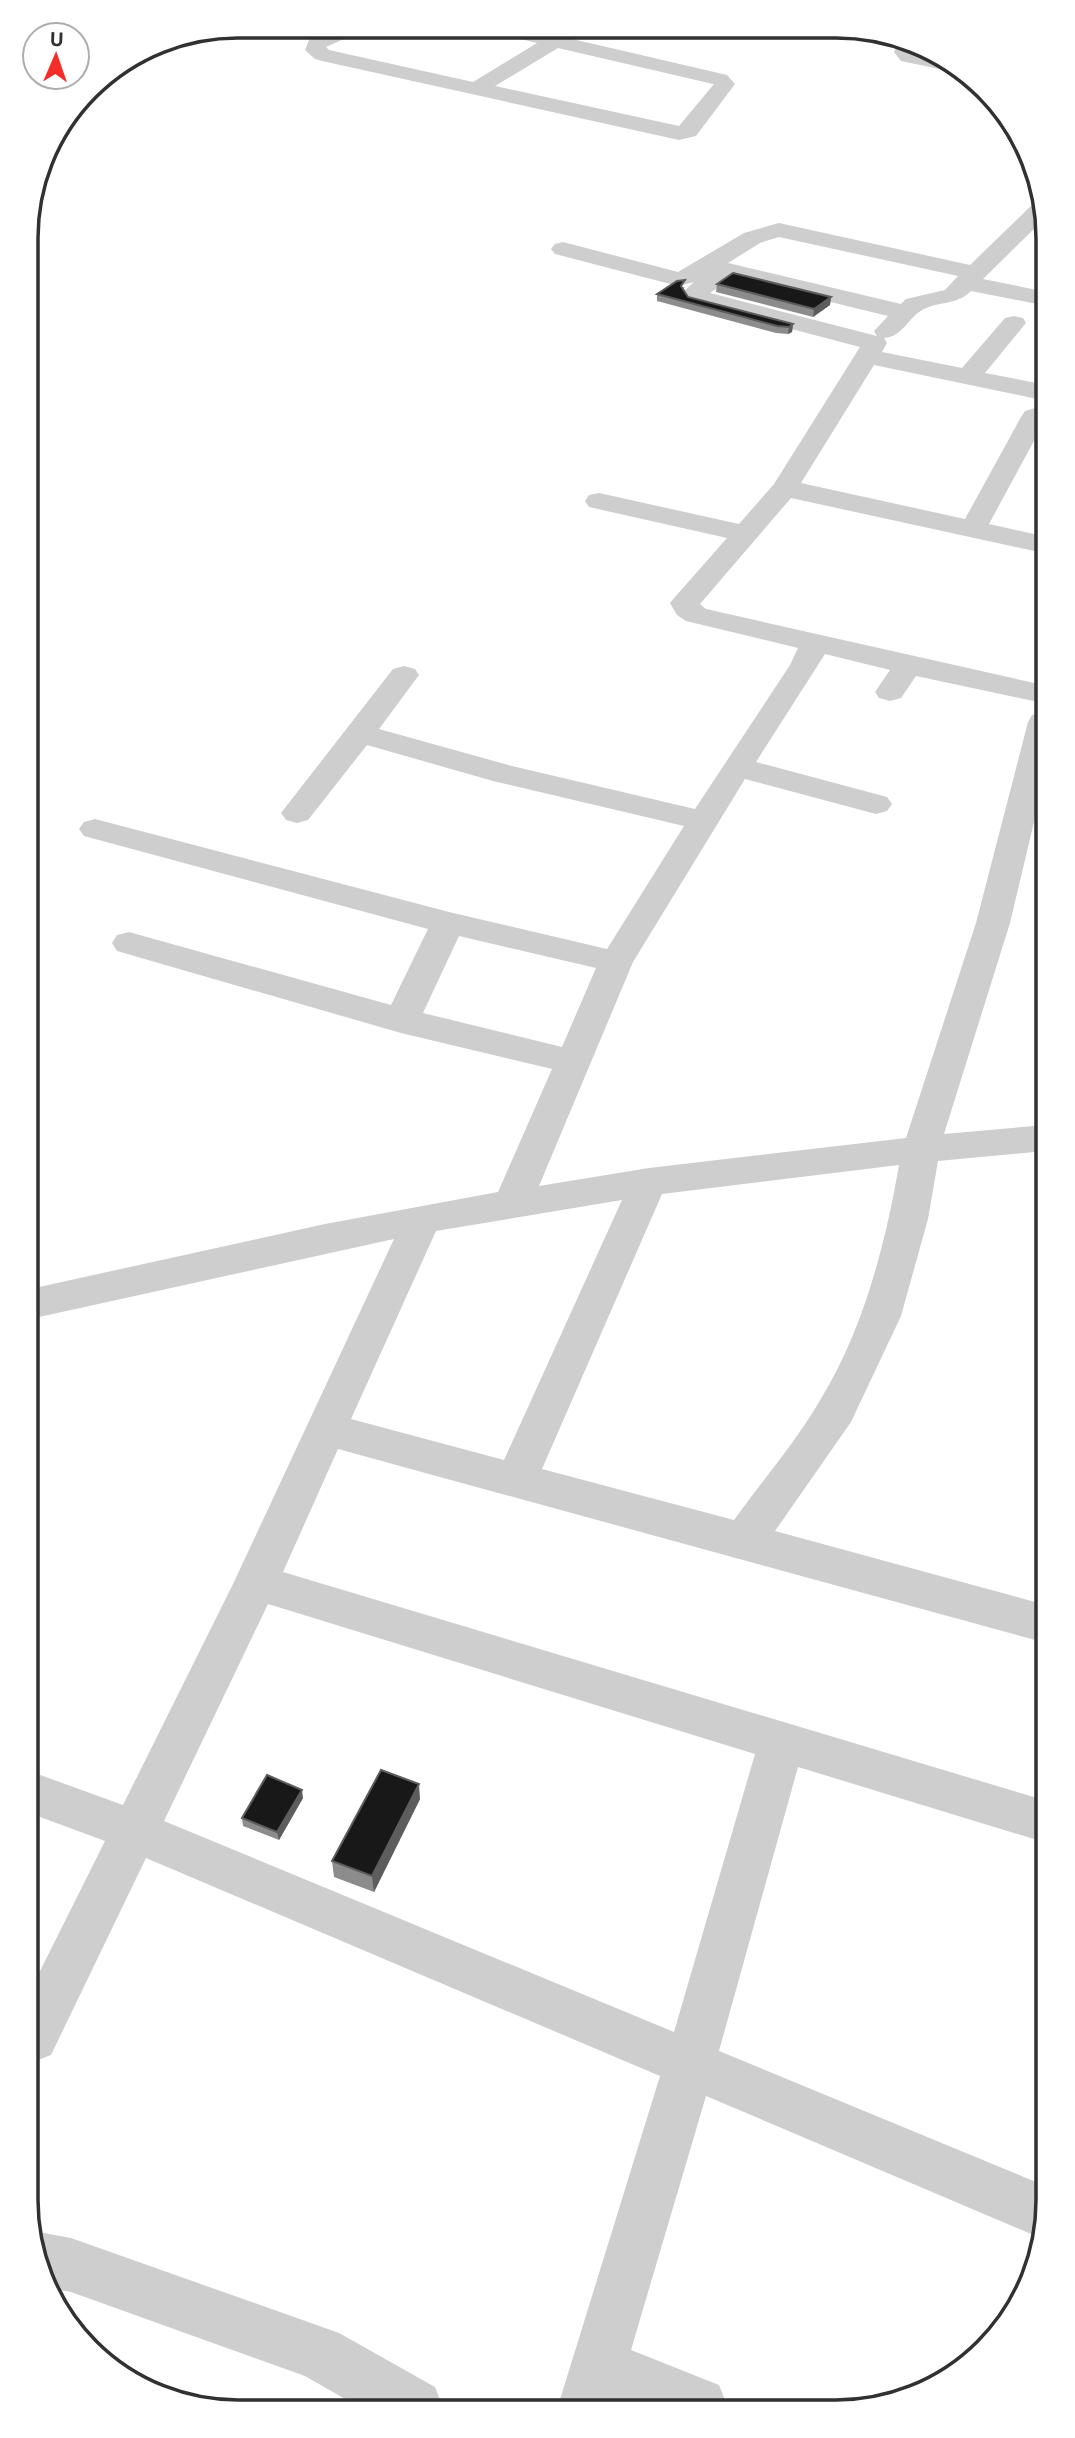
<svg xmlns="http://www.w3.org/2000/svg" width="1075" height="2438" font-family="'Public Sans',sans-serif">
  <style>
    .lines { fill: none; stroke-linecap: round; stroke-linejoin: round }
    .minor { fill: #cecece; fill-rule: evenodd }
    .wall { fill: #8c8c8c }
    .shaded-wall { fill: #5d5d5d }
    .building { fill: #181818; stroke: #5d5d5d; stroke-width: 2 }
    .rim { fill: none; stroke: #313131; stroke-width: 3.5 }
  </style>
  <rect width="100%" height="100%" fill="#fff"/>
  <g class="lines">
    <g class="minor">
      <path d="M338 27H365L362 31 326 47 329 50 473 82 537 43 492 32 489 28H525L727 75 735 84 696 136 679 140 322 61 315 59 305 50 309 40ZM558 48 713 84H714L679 126 495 86Z"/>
      <path d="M900 41 916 49 915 52 927 55 957 69 949 71 901 61 894 52Z"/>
      <path d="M1041 201 1042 221 983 279 1042 291V305L971 291C957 305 941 301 924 309 908 317 903 337 884 338L887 343 882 352 962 368 1005 318 1014 316 1023 318 1026 323 985 373 1042 384V400L874 365 801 483 965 519 1021 417 1025 411 1042 406V426L989 524 1043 536V553L791 498 700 604 706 609 1043 685V703L916 676 901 698 890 701 879 698 875 692 890 670 825 654 756 762 887 797 892 804 887 811 876 814 745 779 633 962 539 1186 649 1168 906 1138 976 923 1028 722 1032 715 1043 713V784L1010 923 944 1134 1045 1125V1151L938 1161 928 1219 901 1316 851 1422 775 1531 1046 1605V1643L338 1449 283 1572 1047 1801V1843L798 1767 719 2051 1048 2187V2214L1043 2239 706 2096 631 2350 719 2385 727 2405 630 2406 616 2400 614 2406H558L660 2076 146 1858 51 2055 33 2062V1985L105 1841 32 1814V1772L123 1805 234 1582 394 1239 30 1319V1289L325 1224 498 1192 552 1069 401 1033 117 951 112 943 117 935 129 932 391 1005 428 929 84 836 79 829 84 822 95 819 449 912 607 949 684 826 493 781 367 745 308 820 297 823 286 820 281 813 393 669 404 666 415 669 419 675 379 729 512 766 695 809 790 665 798 648 686 621 677 615 670 603 675 597 727 538 589 507 585 501 589 495 599 493 739 524 774 484 860 347 688 302 683 292 694 282 678 286 555 254 551 249 555 244 563 242 678 272 744 233 779 223 970 265 1034 203ZM779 237 958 276 945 290 906 299 901 304 728 263 760 243ZM732 278 888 316 874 331 877 336 710 293ZM459 936 596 968 562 1047 423 1013ZM899 1165C885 1246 863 1331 819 1402 795 1443 762 1481 734 1520L542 1469 662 1194ZM622 1200 504 1460 351 1419 436 1231ZM268 1604 755 1754 674 2032 164 1821Z"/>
      <path d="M33 2231 71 2238 339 2333 435 2387 443 2407H359L305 2376 71 2292 48 2288 34 2255Z"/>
    </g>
  </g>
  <g class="wall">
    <path d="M717 284 831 297 830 305 813 317 716 292Z"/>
    <path d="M685 287 683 289 688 297 793 324 792 332 788 334 776 333 657 301V294Z"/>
    <path d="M303 1798 279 1840 243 1826 242 1818Z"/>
    <path d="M420 1799 374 1892 334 1877 332 1861Z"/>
  </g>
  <g class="shaded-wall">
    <path d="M831 297 830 305 813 317 814 309Z"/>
    <path d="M793 324 792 332 788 334 789 327Z"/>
    <path d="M419 1784 420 1799 374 1892 372 1876Z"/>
    <path d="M302 1790 303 1798 279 1840 277 1832Z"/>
  </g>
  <g class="building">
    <path d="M733 273 831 297 814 309 717 284Z"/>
    <path d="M685 280 681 286 688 297 793 324 789 327 777 326 657 294 677 281Z"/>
    <path d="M381 1770 419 1784 372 1876 332 1861Z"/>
    <path d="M267 1775 302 1790 277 1832 242 1818Z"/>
  </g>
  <path d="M0 0H1075V2438H0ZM238 38H836A200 200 0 0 1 1036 238V2200A200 200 0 0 1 836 2400H238A200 200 0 0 1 38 2200V238A200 200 0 0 1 238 38Z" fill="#fff" fill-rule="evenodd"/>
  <path class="rim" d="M238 38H836A200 200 0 0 1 1036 238V2200A200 200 0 0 1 836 2400H238A200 200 0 0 1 38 2200V238A200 200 0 0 1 238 38Z"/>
  <g transform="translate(56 56) rotate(2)"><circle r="33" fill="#ffffff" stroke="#adadad" stroke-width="2"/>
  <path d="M0-5L12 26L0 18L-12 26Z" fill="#f32e28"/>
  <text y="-10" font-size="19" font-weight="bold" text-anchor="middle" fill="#313131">U</text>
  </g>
</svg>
